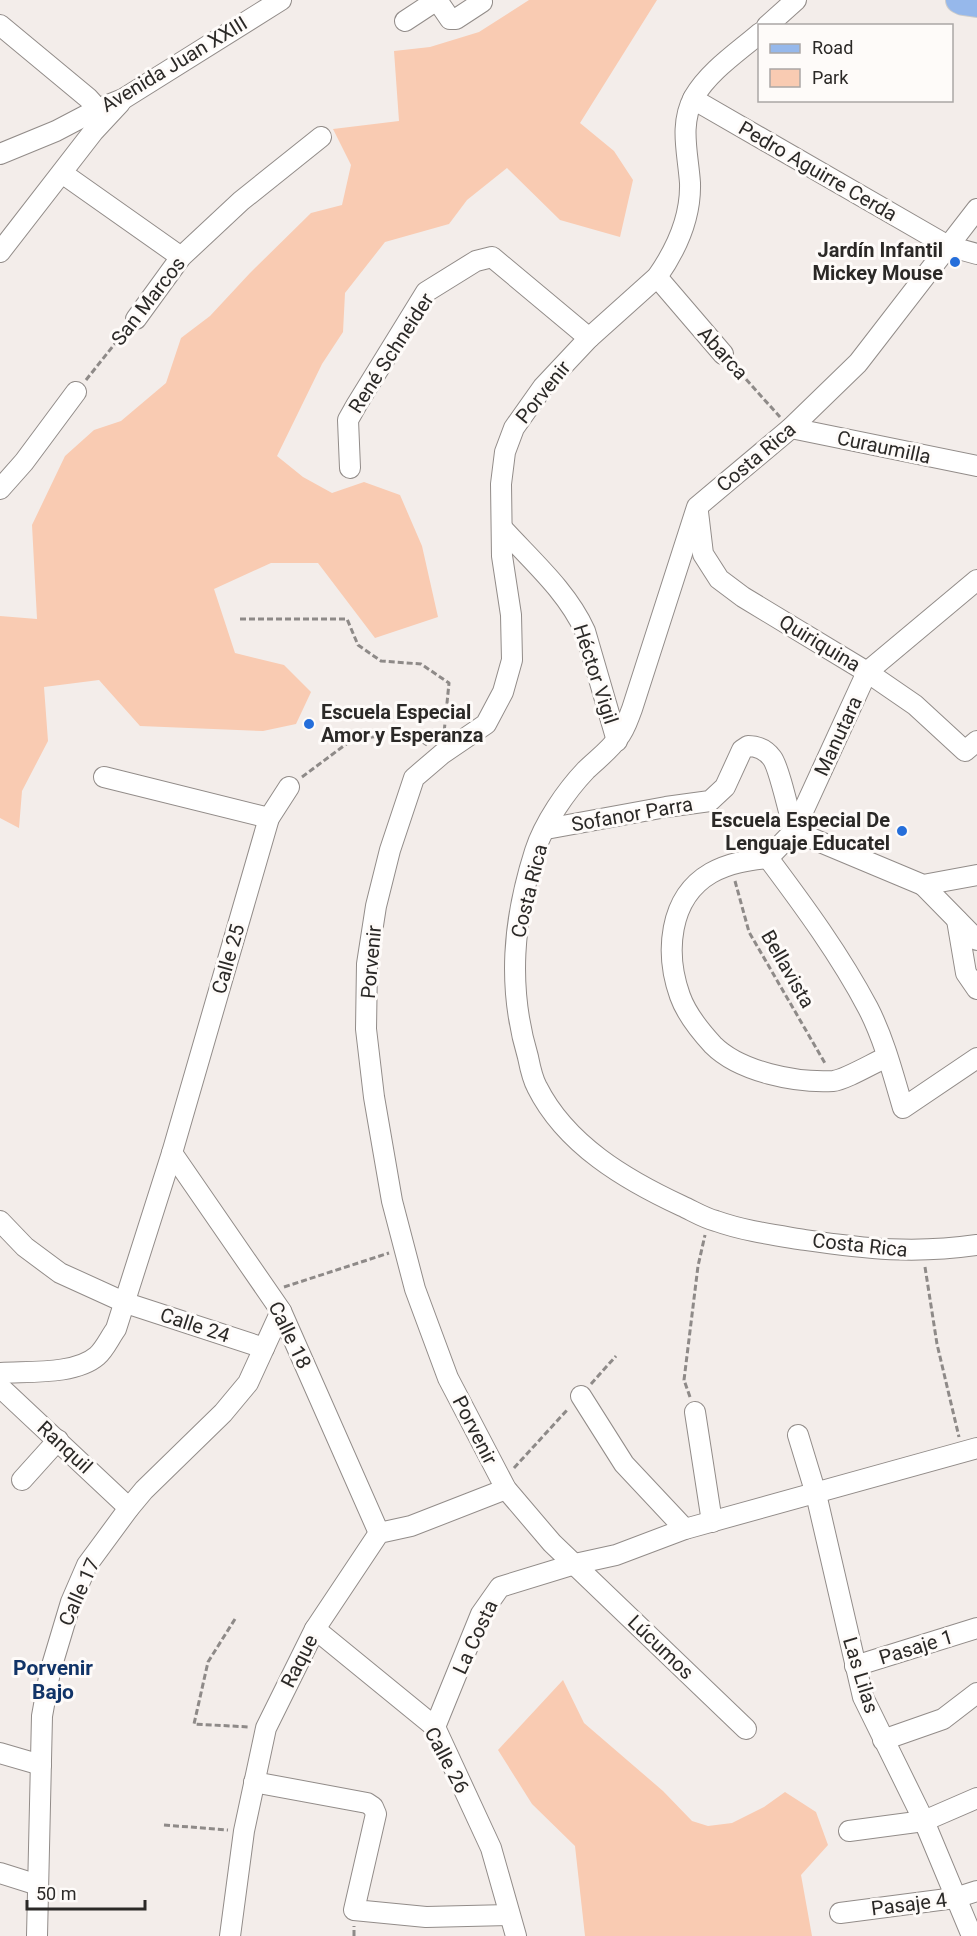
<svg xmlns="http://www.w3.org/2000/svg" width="977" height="1936" font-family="Roboto,sans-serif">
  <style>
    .green { fill: #f9cbb2 }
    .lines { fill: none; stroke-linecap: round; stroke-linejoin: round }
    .minor-casing { stroke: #928c89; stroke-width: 22 }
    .major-casing { stroke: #cccccb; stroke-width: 28 }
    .path { stroke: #8e8a88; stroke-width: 3; stroke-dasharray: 6 3; stroke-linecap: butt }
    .minor { stroke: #fff; stroke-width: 20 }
    .major { stroke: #96b8eb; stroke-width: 26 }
    .poi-dot { fill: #256eda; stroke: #fefbf9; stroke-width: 2 }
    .labels { text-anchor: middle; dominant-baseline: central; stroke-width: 6; stroke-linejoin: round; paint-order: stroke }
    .street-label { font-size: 20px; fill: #2b2927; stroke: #fefbf9 }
    .poi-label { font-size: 20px; font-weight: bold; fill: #2b2927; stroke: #fefbf9; text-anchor: end }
    .neighbourhood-label { font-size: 21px; font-weight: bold; fill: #113468; stroke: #fefbf9 }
  </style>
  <rect width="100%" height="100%" fill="#f3edea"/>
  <g class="green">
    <path d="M529 0H657L580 123 614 151 633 180 620 237 560 220 507 168 467 200 449 224 385 242 345 293 343 332 322 364 277 456 303 477 332 493 364 482 400 495 422 546 438 617 375 638 318 563H271L214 589 235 653 284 665 311 692 296 724 263 731 140 726 99 680 44 687 48 741 22 791 19 828 0 818V616L37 619 32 525 65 456 94 430 121 421 166 383 181 338 210 316 250 273 311 213 342 205 351 165 333 129 399 121 394 51 430 47 479 32Z"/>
    <path d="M563 1680 584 1723 663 1791 692 1821 708 1826 732 1823 764 1807 785 1792 816 1812 828 1845 801 1875 812 1936H585L575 1846 532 1804 498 1750Z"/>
  </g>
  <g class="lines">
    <defs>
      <g id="minor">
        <path d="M437 0 450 19H456L482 2"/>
        <path d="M405 21 437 0"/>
        <path d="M0 25 88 98 98 109"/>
        <path d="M767 26 796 0"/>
        <path d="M693 99 948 246 977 254"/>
        <path d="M0 154 56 131 98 109 123 99 281 0"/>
        <path d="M62 173 181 257"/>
        <path d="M977 209 858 363 791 428 697 507 632 709C628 719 625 730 618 738 610 750 596 760 586 770 566 791 544 823 535 851 513 920 507 987 528 1057 530 1067 532 1078 537 1087 566 1145 626 1180 682 1206 693 1211 704 1218 716 1221 744 1231 775 1235 805 1240 866 1249 915 1254 977 1245"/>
        <path d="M0 252 93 132 120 103"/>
        <path d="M657 277 723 354"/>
        <path d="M136 319 181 257 241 201 321 137"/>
        <path d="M791 428 977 466"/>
        <path d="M350 468 348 420 357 404 426 292 476 261 492 257 589 338"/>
        <path d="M0 489 24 462 76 392"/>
        <path d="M698 512 703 554 719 579 743 597 867 672 915 705 965 751 977 741"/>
        <path d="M502 528C531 560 567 591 585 631L617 741"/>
        <path d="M104 777 269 818"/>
        <path d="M546 829 666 807 710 801 725 787 742 750 748 746C757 746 766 750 772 758 779 767 790 817 794 831"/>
        <path d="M794 831 923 885 977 875"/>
        <path d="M768 858C804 906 840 955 868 1008 884 1039 893 1074 903 1108L977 1058"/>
        <path d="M923 885 977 940"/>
        <path d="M957 920 966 973 977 989"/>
        <path d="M887 1057C875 1062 845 1080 833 1081 796 1083 740 1072 713 1045 701 1032 686 1013 680 996 665 954 668 898 711 873 729 863 748 860 768 858L794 831 867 672 977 580"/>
        <path d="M172 1153 281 1311 379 1533"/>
        <path d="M0 1221 25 1247 60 1273 126 1303 264 1348"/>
        <path d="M0 1373C28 1371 75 1375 97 1356 105 1349 110 1337 116 1329L172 1153 269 818 289 787"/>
        <path d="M0 1387 129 1508"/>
        <path d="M581 1396 624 1464 685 1529"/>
        <path d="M695 1412 712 1522"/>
        <path d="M798 1435 816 1494 863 1697 924 1821 972 1936"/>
        <path d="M22 1480 58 1440"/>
        <path d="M315 1629 435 1727 491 1848 516 1936"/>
        <path d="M855 1666 977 1628"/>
        <path d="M435 1727 481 1614 500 1587 575 1564 616 1555 685 1529 977 1448"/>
        <path d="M746 1729 552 1543 506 1489 448 1378 415 1289 392 1201 374 1097 366 1029 367 964 376 906 390 850 414 778 442 754 486 724 503 692 512 660 511 615 502 556 501 484 505 452 514 428 543 387 589 338 657 277C676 250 691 217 690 183 688 153 679 125 694 97 709 71 738 52 760 33"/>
        <path d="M883 1740 943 1719 977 1693"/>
        <path d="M0 1753 41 1765"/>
        <path d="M254 1782 367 1803 373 1807 376 1814 354 1910 426 1917 509 1915"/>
        <path d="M849 1831 924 1821 977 1798"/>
        <path d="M0 1873 38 1885"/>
        <path d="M840 1913 955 1898 977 1891"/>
        <path d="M37 1936 42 1716 50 1672 71 1602 87 1565 129 1508 144 1490 223 1413 248 1383 281 1311"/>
        <path d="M230 1936 244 1831 266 1728 315 1629 379 1533 411 1526 506 1489"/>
      </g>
      <path id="major" d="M959 0 963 2 977 4"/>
    </defs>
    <use href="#minor" class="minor-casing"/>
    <use href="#major" class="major-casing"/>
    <g class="path">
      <path d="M734 366 780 417"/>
      <path d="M86 380 125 331"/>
      <path d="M240 619H347L358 645 381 661 421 664 449 683 444 733"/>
      <path d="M302 777 349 742 372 737 411 734 427 745"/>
      <path d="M735 881 749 932 826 1065"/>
      <path d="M925 1267 937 1344 959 1437"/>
      <path d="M284 1287 389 1253"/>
      <path d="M591 1384 616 1356"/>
      <path d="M690 1397 684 1380 698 1266 705 1235"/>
      <path d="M514 1468 568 1409"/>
      <path d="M235 1619 208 1662 194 1724 249 1727"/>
      <path d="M164 1825 228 1830"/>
      <path d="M354 1936V1926"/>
    </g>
    <use href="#minor" class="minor"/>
    <use href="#major" class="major"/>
  </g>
  <g class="poi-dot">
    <circle cx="955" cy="262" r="6"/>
    <circle cx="309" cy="724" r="6"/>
    <circle cx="902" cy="831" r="6"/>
  </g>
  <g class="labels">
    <g class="street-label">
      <text transform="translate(174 64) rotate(-31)">Avenida Juan XXIII</text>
      <text transform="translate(818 171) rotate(30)">Pedro Aguirre Cerda</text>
      <text transform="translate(148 301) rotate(-52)">San Marcos</text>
      <text transform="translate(391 353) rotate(-57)">René Schneider</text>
      <text transform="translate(723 353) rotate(48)">Abarca</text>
      <text transform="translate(543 392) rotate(-51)">Porvenir</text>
      <text transform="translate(884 447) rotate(12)">Curaumilla</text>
      <text transform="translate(756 457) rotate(-40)">Costa Rica</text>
      <text transform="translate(820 643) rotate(31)">Quiriquina</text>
      <text transform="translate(596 674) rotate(72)">Héctor Vigil</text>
      <text transform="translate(838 736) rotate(-65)">Manutara</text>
      <text transform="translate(632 814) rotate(-10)">Sofanor Parra</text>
      <text transform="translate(529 891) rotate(-76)">Costa Rica</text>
      <text transform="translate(228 959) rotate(-74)">Calle 25</text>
      <text transform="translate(371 962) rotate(-85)">Porvenir</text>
      <text transform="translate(788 969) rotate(60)">Bellavista</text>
      <text transform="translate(860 1245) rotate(6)">Costa Rica</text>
      <text transform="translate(195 1325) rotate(18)">Calle 24</text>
      <text transform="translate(290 1335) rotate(64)">Calle 18</text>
      <text transform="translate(475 1430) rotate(63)">Porvenir</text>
      <text transform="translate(65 1447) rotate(43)">Ranquil</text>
      <text transform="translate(79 1592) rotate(-66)">Calle 17</text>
      <text transform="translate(475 1637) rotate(-65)">La Costa</text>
      <text transform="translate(661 1647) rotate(44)">Lúcumos</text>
      <text transform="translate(916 1647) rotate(-17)">Pasaje 1</text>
      <text transform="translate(299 1661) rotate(-63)">Raque</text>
      <text transform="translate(861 1675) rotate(73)">Las Lilas</text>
      <text transform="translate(447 1760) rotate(62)">Calle 26</text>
      <text transform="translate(909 1904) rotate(-7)">Pasaje 4</text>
    </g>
    <g class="poi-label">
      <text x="943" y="250">Jardín Infantil<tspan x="943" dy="23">Mickey Mouse</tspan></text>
      <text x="321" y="712" text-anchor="start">Escuela Especial<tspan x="321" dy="23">Amor y Esperanza</tspan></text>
      <text x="890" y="820">Escuela Especial De<tspan x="890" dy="23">Lenguaje Educatel</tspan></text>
    </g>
    <g class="neighbourhood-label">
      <text x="53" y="1668">Porvenir<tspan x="53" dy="24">Bajo</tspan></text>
    </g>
  </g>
  <rect x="758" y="24" width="195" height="78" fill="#fefbf9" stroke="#aaa7a5" stroke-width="1.5"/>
  <rect x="770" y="44" width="30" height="9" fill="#96b8eb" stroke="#aaa7a5" stroke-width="1.5"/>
  <text x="812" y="54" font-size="18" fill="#2b2927">Road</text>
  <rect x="770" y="69" width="30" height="18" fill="#f9cbb2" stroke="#aaa7a5" stroke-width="1.5"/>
  <text x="812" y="84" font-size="18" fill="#2b2927">Park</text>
  <path d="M27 1900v9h118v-9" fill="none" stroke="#2b2927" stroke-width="3"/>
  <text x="36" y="1900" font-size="18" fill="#2b2927" stroke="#fefbf9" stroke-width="4.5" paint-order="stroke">50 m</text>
</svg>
